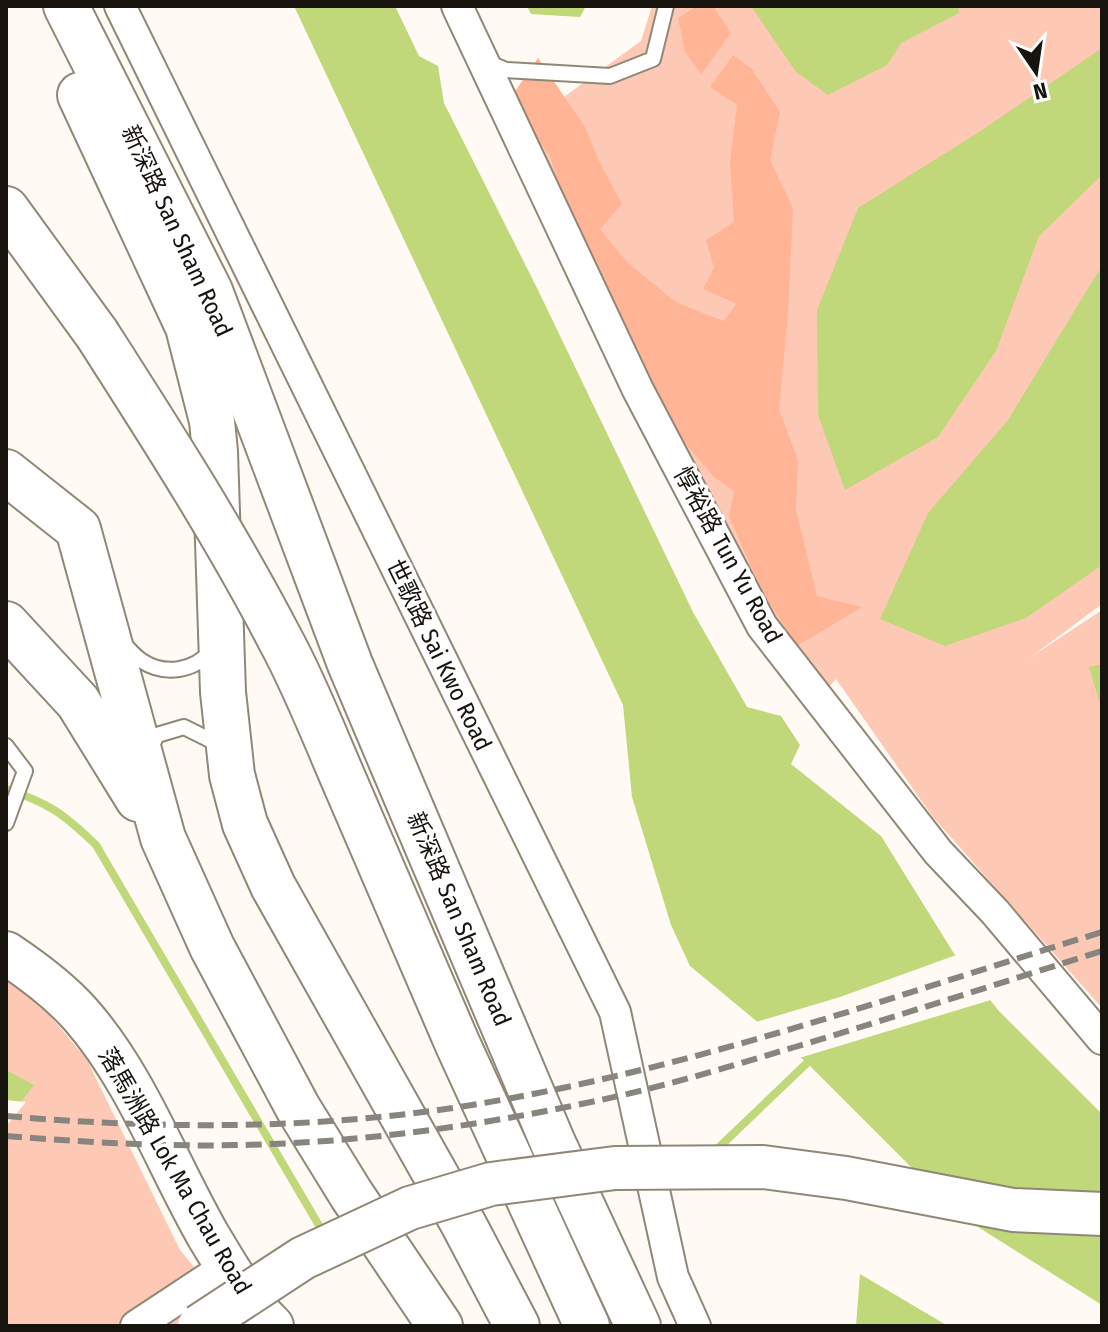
<svg xmlns="http://www.w3.org/2000/svg" width="1108" height="1332" font-family="'Fira Sans Condensed','Noto Sans SC',sans-serif">
  <style>
    .green { fill: #fec9b4 }
    .forest { fill: #ffb496 }
    .water { fill: #c0d77a }
    .pier { fill: #fffbf4 }
    .lines { fill: none; stroke-linecap: round; stroke-linejoin: round }
    .stream { stroke: #c0d77a; stroke-width: 8 }
    .lane-casing { stroke: #908777; stroke-width: 18 }
    .street-casing { stroke: #908777; stroke-width: 34 }
    .secondary-casing { stroke: #908777; stroke-width: 46 }
    .primary-casing { stroke: #908777; stroke-width: 48 }
    .lane { stroke: #fff; stroke-width: 14 }
    .street { stroke: #fff; stroke-width: 30 }
    .secondary { stroke: #fff; stroke-width: 42 }
    .primary { stroke: #fff; stroke-width: 44 }
    .rail { stroke: #88857e; stroke-width: 6; stroke-dasharray: 16 8; stroke-linecap: butt }
    .secondary-bridge-casing { stroke: #908777; stroke-width: 46; stroke-linecap: butt }
    .primary-bridge-casing { stroke: #908777; stroke-width: 48; stroke-linecap: butt }
    .secondary-bridge { stroke: #fff; stroke-width: 42 }
    .primary-bridge { stroke: #fff; stroke-width: 44 }
    .labels { text-anchor: middle; dominant-baseline: central; stroke-width: 7; stroke-linejoin: round; paint-order: stroke }
    .street-label { font-size: 24px; fill: #17140e; stroke: #fff }
  </style>
  <rect width="100%" height="100%" fill="#fffbf4"/>
  <g class="green">
    <path d="M652 6H1102V604L1031 657 1102 610V1008L932 816 836 679 819 698 762 626 517 131 641 41Z"/>
    <path d="M6 966 11 968 87 1060 180 1250 243 1326H6Z"/>
  </g>
  <g class="forest">
    <path d="M697 6H713L731 33 701 74 685 52 678 18Z"/>
    <path d="M733 55 751 68 780 112 770 160 793 208 788 313 779 410 798 460 796 510 817 596 862 607 797 646 762 591 729 517 734 491 714 477 683 441 567 215 550 156 509 100 538 58 585 127 599 161 622 204 600 229 628 263 676 302 723 321 737 304 703 289 714 268 706 240 734 222 730 161 737 105 710 87Z"/>
  </g>
  <g class="water">
    <path d="M294 6H395L419 56 438 66 444 103 537 288 693 612 747 707 781 716 800 745 791 764 881 836 953 952 998 1010 1102 1114V1305L978 1227 929 1185 807 1063 690 966 671 925 632 797 623 705Z"/>
    <path d="M527 6H586L580 17 531 14Z"/>
    <path d="M751 6H958L959 13 901 43 887 65 828 95 796 72Z"/>
    <path d="M1102 48V175L1039 236 996 351 938 437 845 490 818 415 817 310 858 208 982 130Z"/>
    <path d="M1102 269V565L1026 618 945 646 880 619 928 513 1008 420 1098 272Z"/>
    <path d="M1102 664V711L1089 667Z"/>
    <path d="M6 1070 34 1085 6 1122Z"/>
    <path d="M860 1274 948 1326H856Z"/>
  </g>
  <g class="pier">
    <path d="M959 954 994 999 796 1059 753 1023 840 997Z"/>
    <path d="M6 1100 26 1102 6 1126Z"/>
  </g>
  <g class="lines">
    <g class="stream">
      <path d="M6 789C49 803 64 814 96 845L324 1234"/>
      <path d="M713 1153 807 1063"/>
    </g>
    <defs>
      <g id="lane">
        <path d="M487 62 506 70 610 76 653 59 666 6"/>
        <path d="M123 643C129 649 135 657 142 661 165 676 194 671 211 651"/>
        <path d="M6 746 25 771 6 823"/>
        <path d="M150 749 157 735 184 727 212 741 218 752"/>
      </g>
      <g id="street">
        <path d="M120 6 615 1012 673 1277 695 1326"/>
        <path d="M457 6 638 390 762 626 938 852 995 912 1102 1039"/>
        <path d="M136 1326 227 1266"/>
      </g>
      <path id="secondary" d="M6 953C33 971 59 990 81 1015 137 1079 167 1164 209 1237 228 1268 246 1301 272 1326"/>
      <g id="primary">
        <path d="M66 6 210 291 350 664 553 1143 638 1326"/>
        <path d="M80 95 188 327 212 421 215 452 223 692 232 775 245 824 273 886 464 1225 517 1326"/>
        <path d="M6 209 97 334"/>
        <path d="M6 472 78 529 163 838 212 947 298 1108 351 1194 440 1326"/>
        <path d="M6 624 78 702 138 799"/>
        <path d="M346 785 458 1045 587 1326"/>
      </g>
    </defs>
    <use href="#lane" class="lane-casing"/>
    <use href="#street" class="street-casing"/>
    <use href="#secondary" class="secondary-casing"/>
    <use href="#primary" class="primary-casing"/>
    <use href="#lane" class="lane"/>
    <use href="#street" class="street"/>
    <use href="#secondary" class="secondary"/>
    <use href="#primary" class="primary"/>
    <g class="rail">
      <path d="M6 1116C157 1129 309 1130 459 1107 679 1073 891 997 1102 932"/>
      <path d="M6 1136C95 1143 183 1148 272 1144 379 1140 486 1124 591 1102 660 1088 728 1067 795 1047 898 1016 1000 983 1102 951"/>
    </g>
    <defs>
      <path id="secondary-bridge" d="M199 1326 303 1258 410 1208 491 1184 615 1168 763 1167 846 1178 1013 1210 1102 1214"/>
      <path id="primary-bridge" d="M97 334C161 434 226 535 281 641 306 687 325 737 346 785"/>
    </defs>
    <use href="#secondary-bridge" class="secondary-bridge-casing"/>
    <use href="#primary-bridge" class="primary-bridge-casing"/>
    <use href="#secondary-bridge" class="secondary-bridge"/>
    <use href="#primary-bridge" class="primary-bridge"/>
  </g>
  <g class="labels">
    <g class="street-label">
      <text transform="translate(177 231) rotate(65)">新深路 San Sham Road</text>
      <text transform="translate(728 555) rotate(61)">惇裕路 Tun Yu Road</text>
      <text transform="translate(439 655) rotate(64)">世歌路 Sai Kwo Road</text>
      <text transform="translate(459 919) rotate(67)">新深路 San Sham Road</text>
      <text transform="translate(175 1171) rotate(60)">落馬洲路 Lok Ma Chau Road</text>
    </g>
  </g>
  <rect width="1108" height="1332" fill="none" stroke="#17140e" stroke-width="16"/>
  <g transform="translate(1036 72) rotate(167)" stroke="#ffffff" stroke-width="6" paint-order="stroke">
  <path d="M0-6L14 30L0 20L-14 30Z" fill="#17140e"/>
  <text y="-12" font-size="22" font-weight="bold" text-anchor="middle" fill="#17140e">N</text>
  </g>
</svg>
